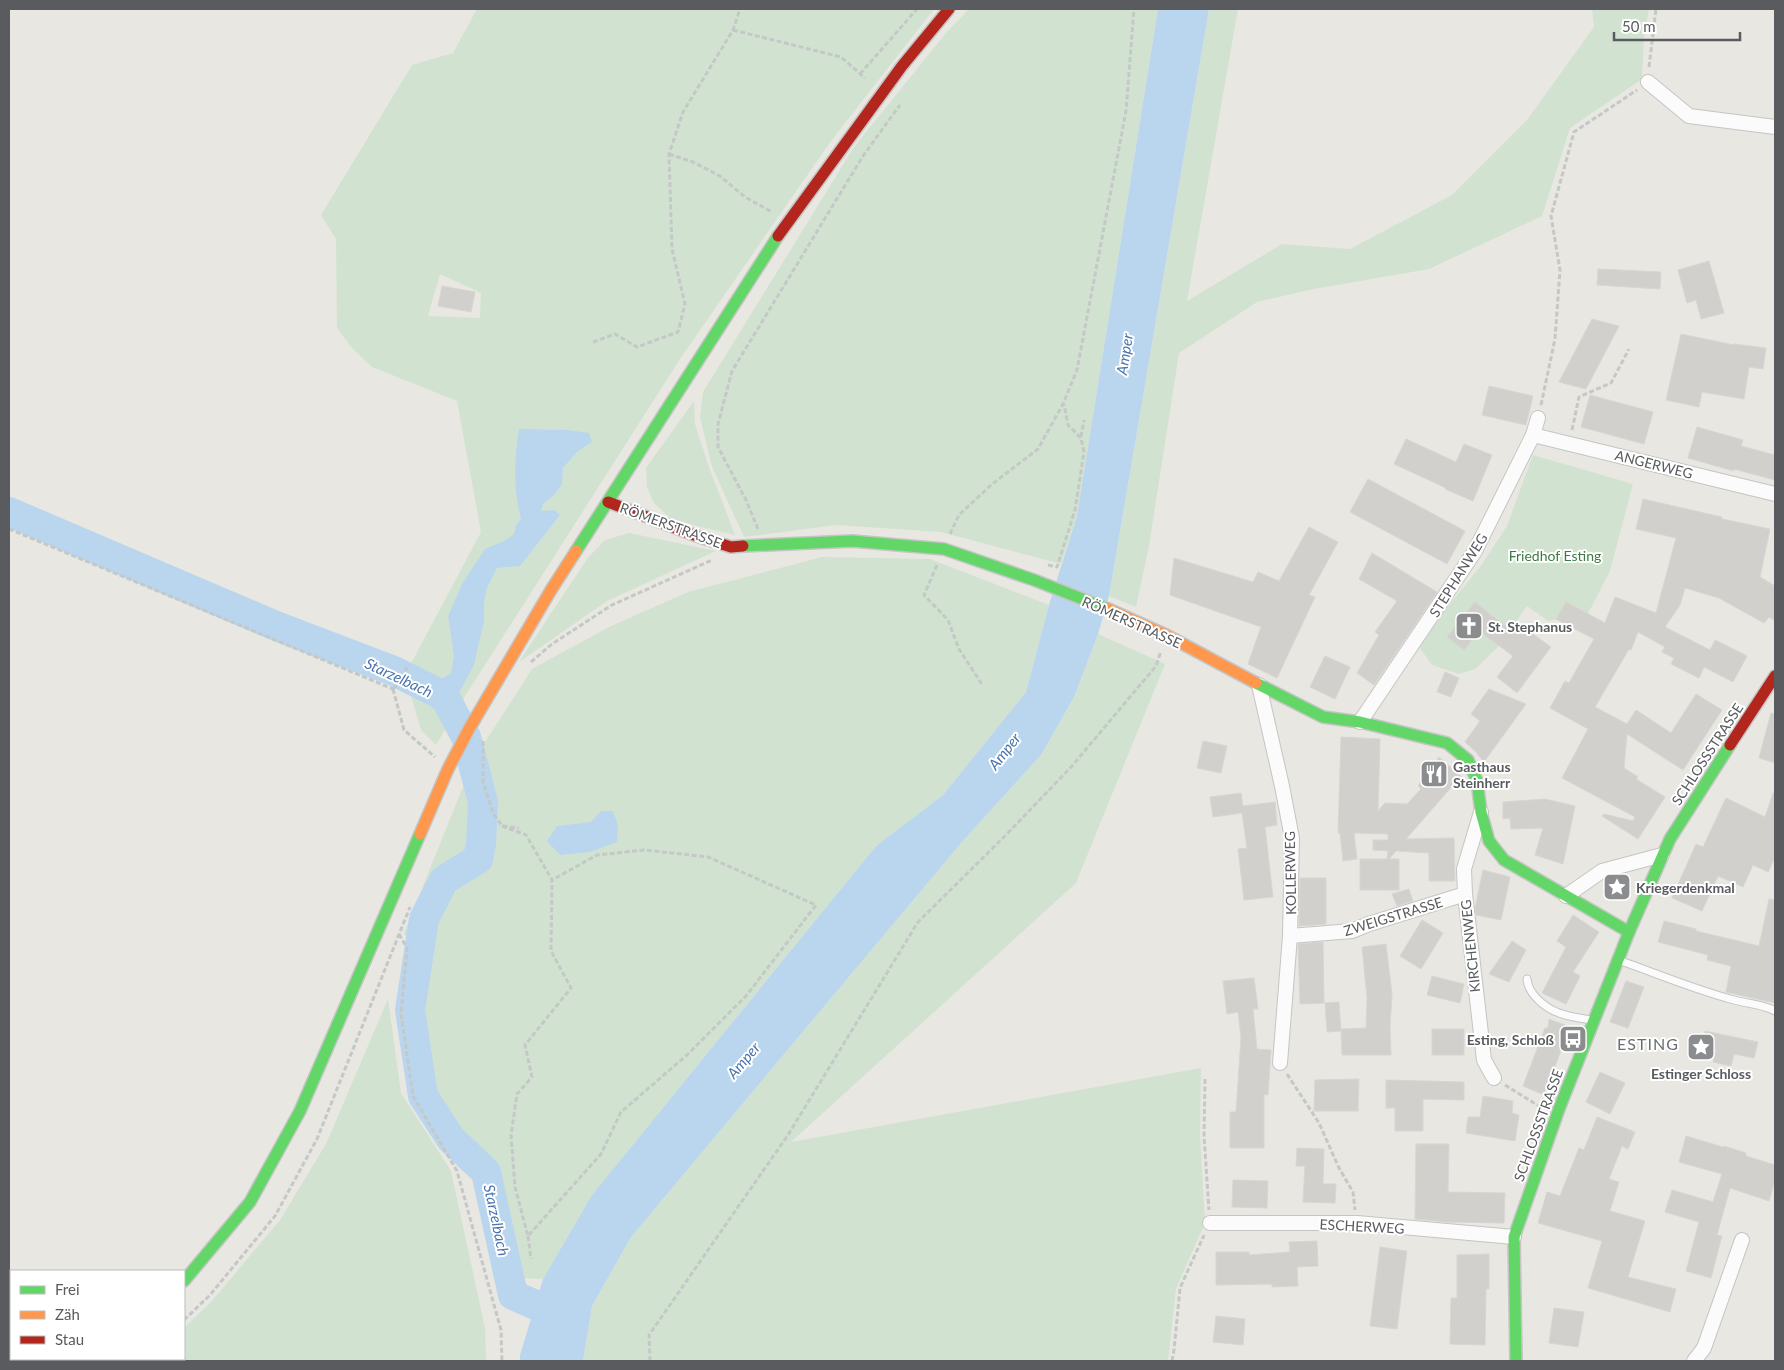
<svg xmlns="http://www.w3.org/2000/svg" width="1784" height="1370" font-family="Lato,sans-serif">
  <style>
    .green { fill: #d1e3d0; fill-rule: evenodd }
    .water { fill: #bad6ef }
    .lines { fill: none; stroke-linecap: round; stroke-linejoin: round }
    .river { stroke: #bad6ef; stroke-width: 30 }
    .building { fill: #d1d0cd; stroke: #d7d6d2 }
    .lane-casing { stroke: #c5c5c4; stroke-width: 9 }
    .street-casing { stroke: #c5c5c4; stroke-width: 16 }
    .fast-casing { stroke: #c4c5c4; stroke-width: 14 }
    .slow-casing { stroke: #c4c5c4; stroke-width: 14 }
    .jam-casing { stroke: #c4c5c4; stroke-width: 14 }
    .path { stroke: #c4c8c6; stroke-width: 3; stroke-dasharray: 5 2.5; stroke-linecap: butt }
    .lane { stroke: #fcfbfb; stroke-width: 7 }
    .street { stroke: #fcfbfb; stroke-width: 14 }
    .fast { stroke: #63d668; stroke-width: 11 }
    .slow { stroke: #ff974d; stroke-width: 11 }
    .jam { stroke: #b3261e; stroke-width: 11 }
    .labels { text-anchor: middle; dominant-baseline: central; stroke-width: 4; stroke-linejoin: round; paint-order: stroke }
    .street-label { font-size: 14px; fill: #595b5f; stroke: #fff }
    .park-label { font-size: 14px; fill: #3c7b43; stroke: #fff }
    .poi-label { font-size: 14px; font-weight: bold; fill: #595b5f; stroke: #fff; text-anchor: start }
    .water-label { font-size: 15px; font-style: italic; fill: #4a74ab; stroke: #fff }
    .quarter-label { font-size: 16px; letter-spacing: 1px; fill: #6a6d71; stroke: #fff }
  </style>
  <rect width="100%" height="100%" fill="#e8e7e2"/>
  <g class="green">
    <path d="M477 9H934L831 141 680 359 460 704 407 671 481 532 457 401 372 367 353 349 337 328 336 239 321 215 412 65 453 53ZM440 274 481 293 480 318 428 316Z"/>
    <path d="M969 9H1158L1077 516 1061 564 941 532 836 525 744 537 712 467 700 417 703 392 854 147 946 33Z"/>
    <path d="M1209 9H1238L1187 301 1282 244 1350 249 1452 195 1527 120 1594 27 1592 9H1649L1644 36 1642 79 1570 128 1542 216 1429 269 1314 289 1257 302 1179 353 1149 546 1136 607 1109 596Z"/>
    <path d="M694 401 695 424 710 470 735 535 697 526 670 518 654 503 647 487 646 468Z"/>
    <path d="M1533 455 1633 484 1610 571 1579 631 1557 619 1548 621 1527 606 1499 646 1475 669 1459 674 1432 665 1417 644 1480 567 1507 526Z"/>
    <path d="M629 533 716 551 607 601 519 662 587 559 605 540Z"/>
    <path d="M822 557 930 559 1049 605 1026 692 943 795 876 846 592 1195 543 1279 524 1278 496 1168 458 1129 432 1089 416 1010 413 949 404 933 469 772 480 750 532 669 609 627 688 592Z"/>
    <path d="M1098 634 1165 664 1076 883 791 1142 1201 1068 1200 1134 1205 1223 1176 1289 1168 1361H583L592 1306 631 1237 961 843 1041 755 1074 697Z"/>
    <path d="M408 686 451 719 436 745 421 730Z"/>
    <path d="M388 999 401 1093 451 1171 485 1328 486 1361H148L151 1359H184V1328L211 1302 280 1220 326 1144Z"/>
  </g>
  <g class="water">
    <path d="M1158 9H1209L1109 596 1098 634 1074 697 1041 755 961 843 631 1237 592 1306 583 1361H520V1355L543 1279 592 1195 876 846 943 795 1026 692 1049 605 1077 516Z"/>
    <path d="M519 429 568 430 589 433 592 442 578 451 563 468 562 484 554 495 543 504 541 511 554 510 560 515 520 566 497 568 487 588 484 603V621L474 665 449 712 439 703 406 682 409 674 437 682 451 673 454 656 448 616 462 584 485 549 504 541 514 534 516 525 521 519C513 489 514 459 519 429Z"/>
    <path d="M601 811H613L618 825 617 842 590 852 560 855 547 841 557 826 591 822Z"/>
  </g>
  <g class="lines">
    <path class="river" d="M9 512 276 626 394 671 436 692 446 699 466 737 483 802 481 844 478 859 444 880 424 919 410 1010 423 1096 451 1139 486 1172 513 1295 556 1314"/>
  </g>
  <g class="building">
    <path d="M1709 261 1724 313 1701 319 1696 300 1687 303 1678 270Z"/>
    <path d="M1598 269 1661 272 1660 289 1597 285Z"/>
    <path d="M442 286 475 292 471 312 438 306Z"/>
    <path d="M1592 319 1619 326 1586 389 1559 382Z"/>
    <path d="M1681 334 1734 345V344L1766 348 1763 369 1749 367 1744 399 1702 392 1699 407 1666 400Z"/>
    <path d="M1489 386 1533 396 1526 425 1482 415Z"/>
    <path d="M1590 395 1653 412 1644 444 1581 427Z"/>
    <path d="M1697 427 1743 440 1741 446 1775 455V480L1734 469V471L1688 458Z"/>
    <path d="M1406 439 1456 462 1464 444 1492 455 1473 501 1445 489 1446 488 1394 464Z"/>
    <path d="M1368 479 1465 531 1447 564 1350 512Z"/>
    <path d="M1643 499 1722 517V519L1770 529 1760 577 1775 586V621L1769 617 1764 623 1719 598 1685 588 1680 605 1665 627 1710 650 1715 640 1747 656 1733 682 1704 667 1699 678 1671 664 1674 658 1662 652 1665 647 1638 632 1631 650 1629 649 1595 707 1627 724 1636 710 1671 733 1696 694 1722 710 1683 770 1627 734 1624 768 1638 777 1636 779 1665 797 1638 839 1602 816 1604 814 1633 821 1635 817 1562 778 1588 729 1550 708 1565 681 1569 683 1594 639 1556 619 1566 602 1605 623 1615 597 1656 613 1676 538 1636 529Z"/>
    <path d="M1309 527 1338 542 1309 595 1315 597 1277 678 1248 664 1261 627 1170 595 1174 558 1253 582 1258 572 1279 581Z"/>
    <path d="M1372 553 1437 592 1374 685 1357 673 1379 635 1375 632 1397 601 1359 579Z"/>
    <path d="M1475 602 1510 630 1516 622 1551 647 1517 693 1497 677 1513 656 1479 631 1464 650 1447 637Z"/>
    <path d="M1325 656 1350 667 1335 699 1310 687Z"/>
    <path d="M1445 672 1459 678 1451 697 1437 692Z"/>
    <path d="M1489 689 1526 704 1484 762 1475 751 1465 742 1480 721 1471 714Z"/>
    <path d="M1771 713 1775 714V763L1759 758Z"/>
    <path d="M1341 737 1380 739 1378 811 1385 803 1407 804 1421 789 1418 786 1439 757 1461 776 1406 839 1454 838 1455 881H1429V853L1396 851 1389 859H1399V890H1360V859H1387L1388 851 1373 850V840H1388V834L1354 833 1357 859 1343 861 1340 833H1338Z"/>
    <path d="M1203 741 1227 746 1221 773 1197 768Z"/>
    <path d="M1241 793 1243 806 1275 802 1277 825 1265 827 1273 897 1244 900 1238 849 1247 848 1242 813 1213 817 1210 797Z"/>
    <path d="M1773 793H1775V858L1768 872 1753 865 1743 887 1718 876 1702 911 1672 898 1696 844 1703 847 1726 798 1765 817Z"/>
    <path d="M1545 799 1575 806 1563 864 1535 855 1543 828 1511 829 1510 818 1503 819V802Z"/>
    <path d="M1483 870 1510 877 1501 920 1476 915 1475 908Z"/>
    <path d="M1300 878H1326V924L1299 926Z"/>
    <path d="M1409 889 1413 901 1397 906 1392 894Z"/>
    <path d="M1769 899 1775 900V1003L1726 992 1731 966 1707 960 1708 955 1658 942 1664 921 1696 929V931L1759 946Z"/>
    <path d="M1573 915 1599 932 1573 972 1580 976 1566 1004 1542 993 1566 947 1557 941Z"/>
    <path d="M1422 920 1443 933 1421 969 1400 956Z"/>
    <path d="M1512 941 1526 950 1509 982 1489 974Z"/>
    <path d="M1323 942 1324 1003 1300 1004 1298 944Z"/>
    <path d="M1386 944 1392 994 1390 1027 1391 1055H1342L1341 1029 1366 1028 1367 997 1362 947Z"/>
    <path d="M1432 976 1464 984 1460 1003 1427 995Z"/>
    <path d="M1254 978 1258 1009H1253L1257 1049 1271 1050 1268 1095 1264 1094V1148H1230V1112H1236L1241 1037 1238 1012 1227 1014 1223 981Z"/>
    <path d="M1626 981 1644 987 1628 1028 1610 1022Z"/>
    <path d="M1339 1002 1341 1031 1327 1032 1325 1003Z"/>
    <path d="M1549 1019 1570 1027 1544 1095 1523 1086 1545 1028H1548Z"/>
    <rect x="1432" y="1029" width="32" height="26"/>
    <path d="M1705 1031 1758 1042 1754 1058 1734 1054 1731 1066 1713 1062 1716 1049 1702 1046Z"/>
    <path d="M1600 1072 1625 1083 1610 1114 1586 1102Z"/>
    <path d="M1359 1079 1358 1111H1314L1315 1080Z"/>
    <path d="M1386 1080 1464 1082V1100L1423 1099V1131H1395V1108H1386Z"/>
    <path d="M1483 1096 1513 1101 1512 1113 1519 1115 1515 1141 1466 1133 1468 1117H1480Z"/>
    <path d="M1597 1117 1635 1132 1628 1149 1622 1146 1609 1179 1619 1182 1610 1211 1645 1221 1628 1277 1676 1289 1670 1312 1588 1288 1602 1241 1538 1223 1547 1192 1560 1196 1579 1148 1584 1150Z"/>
    <path d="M1686 1136 1723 1147 1724 1146 1746 1153V1156L1775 1165V1180L1769 1201 1730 1188 1717 1235 1722 1236 1711 1278 1686 1271 1699 1222 1665 1212 1672 1190 1713 1202 1722 1174 1679 1162Z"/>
    <path d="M1416 1144H1449L1448 1192 1505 1193 1504 1223 1447 1222 1415 1219Z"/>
    <path d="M1297 1148 1324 1149 1323 1184H1336L1335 1203 1303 1202 1305 1166H1296Z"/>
    <path d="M1233 1180 1268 1181 1267 1208 1232 1207Z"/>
    <path d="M1317 1241 1318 1266 1297 1267 1298 1286 1272 1287V1284L1216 1285V1252H1249V1255L1290 1252 1289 1242Z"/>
    <path d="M1380 1247 1407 1251 1397 1329 1370 1326Z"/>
    <path d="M1489 1254V1289H1486L1485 1345 1450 1344 1451 1298H1457V1255Z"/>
    <path d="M1554 1308 1584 1312 1578 1347 1549 1343Z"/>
    <path d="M1216 1316 1245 1319 1243 1345 1213 1342Z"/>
  </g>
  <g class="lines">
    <defs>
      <g id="lane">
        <path d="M1621 961C1658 974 1696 990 1734 1000 1748 1004 1763 1004 1775 1011"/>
        <path d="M1527 979C1528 994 1545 1008 1559 1013 1569 1017 1581 1018 1591 1020"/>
      </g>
      <g id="street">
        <path d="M1648 82 1689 116 1775 127"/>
        <path d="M1533 435 1775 494"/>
        <path d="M1259 685 1282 786 1292 838 1290 936 1280 1063"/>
        <path d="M1360 722 1475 551 1533 435 1538 418"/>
        <path d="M1481 812 1464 869 1465 894 1484 1060 1494 1078"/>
        <path d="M1566 896 1602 871 1662 855"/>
        <path d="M1290 936 1352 931 1369 924 1465 894"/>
        <path d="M1210 1223H1357L1514 1237"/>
        <path d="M1694 1361 1704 1348 1742 1240"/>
      </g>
      <g id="fast">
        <path d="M743 546 852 541 944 549 1034 580 1108 609"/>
        <path d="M576 551 778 236"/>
        <path d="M1256 683 1323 717 1360 722 1447 743 1468 760 1477 781 1481 812 1489 841 1504 860 1629 932"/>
        <path d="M184 1281 250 1202 300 1111 420 834"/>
        <path d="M94 1361 98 1359"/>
        <path d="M1516 1361 1514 1237 1559 1109 1629 932 1670 839 1730 745"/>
      </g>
      <g id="slow">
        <path d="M1108 609 1166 635 1256 683"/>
        <path d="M420 834 448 769 469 729 551 590 576 551"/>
      </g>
      <g id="jam">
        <path d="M778 236 902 66 949 9"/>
        <path d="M608 502 694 535 731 547 743 546"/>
        <path d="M1730 745 1775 676"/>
      </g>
    </defs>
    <use href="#lane" class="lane-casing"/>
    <use href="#street" class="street-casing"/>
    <use href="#fast" class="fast-casing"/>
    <use href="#slow" class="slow-casing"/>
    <use href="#jam" class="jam-casing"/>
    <g class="path">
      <path d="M733 30 841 57 865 78"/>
      <path d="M1649 67 1656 9"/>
      <path d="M860 74 917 9"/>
      <path d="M669 154 693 162 720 176 745 197 772 212"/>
      <path d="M593 342 615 334 637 347 678 332 685 304 672 249 669 154 683 112 733 30 740 9"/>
      <path d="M1541 405 1555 339 1560 270 1551 216 1574 132 1637 90"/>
      <path d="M1572 430 1579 397 1611 383 1629 349"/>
      <path d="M1081 437 1084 420"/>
      <path d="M9 529 393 689"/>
      <path d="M758 529 746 500 718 447V424L732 371 863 156 900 105"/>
      <path d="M950 534 959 515 991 485 1038 449 1063 404 1077 370 1126 111 1134 9"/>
      <path d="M937 565 924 595 948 620 959 649 983 686"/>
      <path d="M1048 565 1057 567 1075 510 1084 452 1081 438 1068 425 1064 404"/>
      <path d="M531 662 552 644 612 605 712 560"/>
      <path d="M393 689 404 730 435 757"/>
      <path d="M393 689 400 682 407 667"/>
      <path d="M483 741V782L493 813 502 826 519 828"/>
      <path d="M502 826 526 835 552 880 551 951 571 988 525 1045 532 1077 517 1094 511 1135 515 1187 528 1236 601 1154 621 1112 687 1055 746 996 816 905 708 857 645 850 597 855 552 880"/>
      <path d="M399 934 407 948 401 1014 413 1096 457 1171 501 1330 502 1361"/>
      <path d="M1287 1074 1319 1123 1339 1168 1353 1192 1355 1210"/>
      <path d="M1205 1079 1204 1136 1209 1210"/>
      <path d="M1505 1085 1542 1108"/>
      <path d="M528 1236 531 1259"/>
      <path d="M184 1320 210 1295 275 1216 317 1139 410 907"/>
      <path d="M137 1361 140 1359"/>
      <path d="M650 1361 649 1335 788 1135 918 922 1005 836 1072 766 1156 666 1161 651"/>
      <path d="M1172 1361 1174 1350 1180 1288 1204 1235"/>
    </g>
    <use href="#lane" class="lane"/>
    <use href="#street" class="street"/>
    <use href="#fast" class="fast"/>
    <use href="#slow" class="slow"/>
    <use href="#jam" class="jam"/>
  </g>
  <defs>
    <symbol id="church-square" viewBox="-11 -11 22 22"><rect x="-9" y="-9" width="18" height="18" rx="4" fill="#8b8c8d" stroke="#fff"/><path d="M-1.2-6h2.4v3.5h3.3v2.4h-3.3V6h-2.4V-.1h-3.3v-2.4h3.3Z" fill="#fff"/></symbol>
    <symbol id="restaurant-square" viewBox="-11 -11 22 22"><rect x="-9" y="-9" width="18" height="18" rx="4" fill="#8b8c8d" stroke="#fff"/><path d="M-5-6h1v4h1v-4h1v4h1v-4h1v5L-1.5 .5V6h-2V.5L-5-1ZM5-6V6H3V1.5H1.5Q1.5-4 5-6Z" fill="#fff"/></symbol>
    <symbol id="sight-square" viewBox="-11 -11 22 22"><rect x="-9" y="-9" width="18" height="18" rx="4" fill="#8b8c8d" stroke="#fff"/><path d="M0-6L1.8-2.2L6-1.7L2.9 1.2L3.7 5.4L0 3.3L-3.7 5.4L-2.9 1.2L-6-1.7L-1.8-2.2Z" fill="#fff"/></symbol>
    <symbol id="bus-square" viewBox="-11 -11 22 22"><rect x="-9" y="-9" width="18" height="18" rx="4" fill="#8b8c8d" stroke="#fff"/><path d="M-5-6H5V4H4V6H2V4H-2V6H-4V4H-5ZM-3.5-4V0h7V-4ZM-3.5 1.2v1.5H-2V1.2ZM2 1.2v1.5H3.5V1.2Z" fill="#fff"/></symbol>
  </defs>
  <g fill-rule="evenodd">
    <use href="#church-square" x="1453" y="610" width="32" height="32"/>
    <use href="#restaurant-square" x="1418" y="758" width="32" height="32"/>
    <use href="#sight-square" x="1601" y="871" width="32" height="32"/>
    <use href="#bus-square" x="1557" y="1023" width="32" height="32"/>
    <use href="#sight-square" x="1685" y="1031" width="32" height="32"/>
  </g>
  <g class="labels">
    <g class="street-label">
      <text transform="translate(1654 464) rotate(14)">ANGERWEG</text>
      <text transform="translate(671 525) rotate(20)">RÖMERSTRASSE</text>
      <text transform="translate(1458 575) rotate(-58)">STEPHANWEG</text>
      <text transform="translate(1132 622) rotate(24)">RÖMERSTRASSE</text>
      <text transform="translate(1707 754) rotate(-57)">SCHLOSSSTRASSE</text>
      <text transform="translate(1290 873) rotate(-91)">KOLLERWEG</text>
      <text transform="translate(1393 916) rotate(-17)">ZWEIGSTRASSE</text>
      <text transform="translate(1470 946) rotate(-96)">KIRCHENWEG</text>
      <text transform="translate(1538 1125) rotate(-70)">SCHLOSSSTRASSE</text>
      <text transform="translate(1362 1226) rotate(3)">ESCHERWEG</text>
    </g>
    <g class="park-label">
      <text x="1555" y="555">Friedhof Esting</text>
    </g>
    <g class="poi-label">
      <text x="1488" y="626">St. Stephanus</text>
      <text x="1453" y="766">Gasthaus<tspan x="1453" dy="16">Steinherr</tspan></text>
      <text x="1636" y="887">Kriegerdenkmal</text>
      <text x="1554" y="1039" text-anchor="end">Esting, Schloß</text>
      <text x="1701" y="1073" text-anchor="middle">Estinger Schloss</text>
    </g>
    <g class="water-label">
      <text transform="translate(1124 354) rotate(-81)">Amper</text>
      <text transform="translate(399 677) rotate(25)">Starzelbach</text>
      <text transform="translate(1004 751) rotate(-52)">Amper</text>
      <text transform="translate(743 1060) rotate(-50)">Amper</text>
      <text transform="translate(497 1220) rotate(78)">Starzelbach</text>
    </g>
    <g class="quarter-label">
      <text x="1648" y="1043">ESTING</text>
    </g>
  </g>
  <rect width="1784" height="1370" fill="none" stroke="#595b5f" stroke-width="20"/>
  <rect x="10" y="1270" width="175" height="90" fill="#ffffff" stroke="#bdbdbf"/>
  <rect x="20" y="1286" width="25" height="8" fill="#63d668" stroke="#bdbdbf"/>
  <text x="55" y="1295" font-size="15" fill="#595b5f">Frei</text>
  <rect x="20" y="1311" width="25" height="8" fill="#ff974d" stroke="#bdbdbf"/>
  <text x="55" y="1320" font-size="15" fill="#595b5f">Zäh</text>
  <rect x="20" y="1336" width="25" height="8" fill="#b3261e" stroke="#bdbdbf"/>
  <text x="55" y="1345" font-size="15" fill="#595b5f">Stau</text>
  <path d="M1614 32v8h126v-8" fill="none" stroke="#595b5f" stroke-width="2.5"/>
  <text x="1622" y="32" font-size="15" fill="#595b5f" stroke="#ffffff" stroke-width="4" paint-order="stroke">50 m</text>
</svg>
